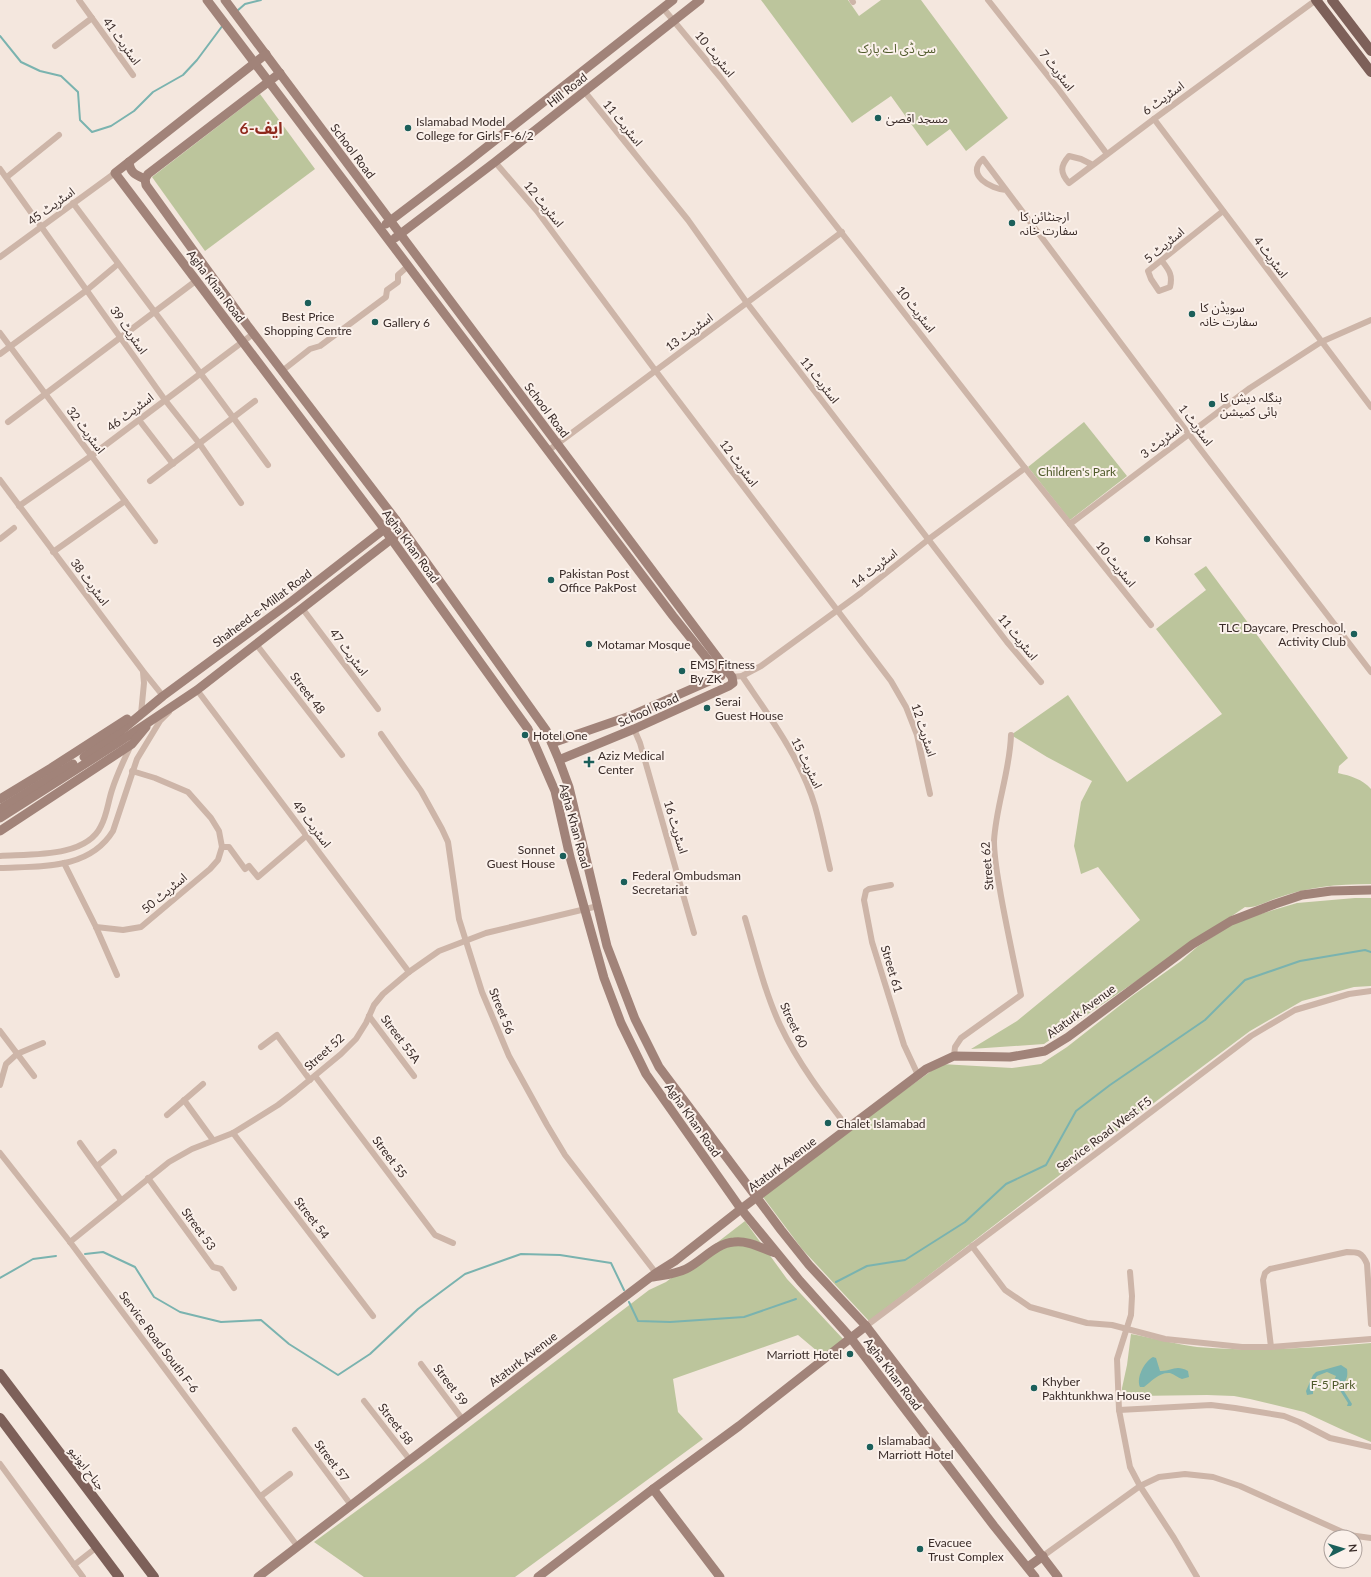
<svg xmlns="http://www.w3.org/2000/svg" width="1371" height="1577" font-family="Lato,'Noto Sans Arabic',sans-serif">
  <style>
    .green { fill: #bcc59c }
    .water { fill: #7ab3af }
    .lines { fill: none; stroke-linecap: round; stroke-linejoin: round }
    .stream { stroke: #7ab3af; stroke-width: 2 }
    .street { stroke: #cdb5a8; stroke-width: 6 }
    .secondary { stroke: #a18379; stroke-width: 9 }
    .primary { stroke: #7d6059; stroke-width: 10 }
    .poi-dot { fill: #1b5f5a; stroke: #fbf1eb; stroke-width: 1.5 }
    .labels { text-anchor: middle; dominant-baseline: central; stroke-width: 4; stroke-linejoin: round; paint-order: stroke }
    .street-label { font-size: 12px; fill: #3a2c29; stroke: #fbf1eb }
    .park-label { font-size: 12px; fill: #4f5a2b; stroke: #fbf1eb }
    .poi-label { font-size: 12px; fill: #3a2c29; stroke: #fbf1eb; text-anchor: start }
    .district-label { font-size: 16px; font-weight: bold; fill: #8f291c; stroke: #fbf1eb }
  </style>
  <rect width="100%" height="100%" fill="#f4e7de"/>
  <g class="green">
    <path d="M761 0H848L859 16 881 0H921L1008 118 966 151 950 129 927 146 891 96 852 123Z"/>
    <path d="M260 94 315 169 205 251 152 177Z"/>
    <path d="M1084 422 1127 476 1070 520 1028 467Z"/>
    <path d="M1206 566 1348 758 1339 766 1338 773C1351 776 1362 779 1371 789V884C1336 884 1307 887 1274 899 1266 902 1253 909 1245 907L1044 1044 971 1049 1017 1021 1140 920 1098 867 1081 874 1074 846 1081 802 1092 781 1047 757 1011 735 1068 695 1127 782 1222 714 1156 629 1206 590 1194 574Z"/>
    <path d="M1355 898H1371V986L1354 987 1302 1001 1250 1031 1167 1093 869 1321 802 1249 763 1197 859 1123 941 1064 1012 1068 1041 1064 1067 1047 1132 996 1181 961 1197 947 1237 921 1297 903Z"/>
    <path d="M745 1221 787 1279 844 1340 823 1356 798 1335 673 1379 678 1412 703 1439 515 1577H364L314 1542 426 1460 649 1290 666 1282Z"/>
    <path d="M1131 1334C1152 1338 1175 1344 1197 1347 1255 1352 1313 1348 1371 1343V1442L1345 1431 1304 1412 1250 1399 1234 1396 1207 1395 1134 1396 1129 1398 1122 1393V1388L1127 1365Z"/>
  </g>
  <g class="water">
    <path d="M1153 1357 1156 1358 1160 1371C1171 1372 1175 1364 1188 1371L1189 1377 1182 1379C1178 1378 1174 1374 1170 1373 1159 1372 1152 1381 1144 1387H1140C1136 1378 1144 1362 1153 1357Z"/>
    <path d="M1341 1365 1347 1369C1348 1376 1347 1380 1342 1385V1388L1352 1404 1351 1406H1347L1348 1403 1341 1392 1335 1378 1336 1376 1327 1372 1317 1376 1313 1383V1394L1307 1395 1306 1391 1313 1375 1316 1372Z"/>
  </g>
  <g class="lines">
    <g class="stream">
      <path d="M237 11 245 4 261 0"/>
      <path d="M0 36 21 62 40 71 61 76 78 92 80 120 92 132 111 126 134 111 153 92 183 75 197 60 223 25"/>
      <path d="M85 1254 103 1252 135 1267 154 1297 180 1312 221 1322 261 1320 289 1344 338 1375 370 1354 418 1309 465 1274 521 1254 560 1255 611 1263 624 1290"/>
      <path d="M0 1278 33 1259 56 1256"/>
      <path d="M836 1282 867 1266 905 1260 965 1222 1006 1184 1046 1165 1076 1111 1110 1085 1205 1020 1245 980 1300 961 1365 950 1371 952"/>
      <path d="M629 1302 638 1321 670 1322 744 1317 796 1299"/>
    </g>
    <g class="street">
      <path d="M79 0 133 75"/>
      <path d="M852 0 853 2"/>
      <path d="M988 0 1059 90 1107 154"/>
      <path d="M663 8 720 77 1025 468 1151 625"/>
      <path d="M55 46 92 18"/>
      <path d="M584 91 688 220 747 303 1007 642 1041 682"/>
      <path d="M1154 119 1371 407"/>
      <path d="M495 162 537 211 655 370 891 681 906 707 917 735 930 794"/>
      <path d="M1091 164 1081 159 1069 156C1060 166 1060 173 1069 183L1154 119 1316 0"/>
      <path d="M0 169 165 400 199 443 241 503"/>
      <path d="M7 177 59 135"/>
      <path d="M1006 190C991 189 965 175 983 159L1188 433 1371 672"/>
      <path d="M73 203C138 290 204 377 268 465"/>
      <path d="M0 257 115 173"/>
      <path d="M1162 261C1169 270 1173 275 1170 287L1159 291 1151 279 1148 271 1223 211"/>
      <path d="M0 333 155 541"/>
      <path d="M0 354 87 290 118 264"/>
      <path d="M282 371 310 349 320 346 386 297 387 290 398 282V275L408 266"/>
      <path d="M139 420 173 464"/>
      <path d="M8 422 197 280"/>
      <path d="M549 450 842 232"/>
      <path d="M0 480 143 671 163 696"/>
      <path d="M150 481 255 401"/>
      <path d="M19 506 91 456 253 334"/>
      <path d="M1070 524 1250 388 1321 342 1371 320"/>
      <path d="M0 539 14 528"/>
      <path d="M53 552 125 501"/>
      <path d="M302 608 378 709"/>
      <path d="M256 644 342 755"/>
      <path d="M742 676C769 716 801 759 815 806 821 827 825 848 830 869"/>
      <path d="M732 677 742 676 761 666 861 593 929 539 1025 468"/>
      <path d="M197 690 409 972"/>
      <path d="M141 714 144 683 143 672"/>
      <path d="M634 729 640 743 694 933"/>
      <path d="M381 734 421 791 442 829 448 842 459 919 482 992 509 1056 547 1125 565 1155 656 1273"/>
      <path d="M132 771 155 778 188 792 211 818 219 831 222 847"/>
      <path d="M0 856C30 854 86 858 101 826 107 815 108 802 112 790 117 774 124 760 131 745"/>
      <path d="M64 863 96 927 117 975"/>
      <path d="M0 868C41 866 89 870 113 831L137 759 160 721 169 712"/>
      <path d="M891 885 869 889 866 891 864 900 872 942 904 1045 918 1075"/>
      <path d="M745 918C755 952 765 993 780 1025 798 1063 823 1096 849 1129"/>
      <path d="M96 927 123 930 141 927 210 869 218 860 222 847H229L245 869 249 866 258 877 306 836"/>
      <path d="M369 1016 414 1076"/>
      <path d="M0 1031 34 1076"/>
      <path d="M261 1047 277 1035 310 1080"/>
      <path d="M954 1056 955 1047 961 1038 1021 995C1014 962 1007 929 1001 896 998 878 994 859 994 841 996 805 1010 771 1011 735"/>
      <path d="M315 1076 435 1235 453 1243"/>
      <path d="M0 1085 6 1064 17 1054 43 1043"/>
      <path d="M184 1100 213 1140"/>
      <path d="M167 1115 203 1084"/>
      <path d="M233 1133 373 1316"/>
      <path d="M80 1143 121 1200"/>
      <path d="M0 1153 70 1242 298 1547"/>
      <path d="M97 1166 114 1152"/>
      <path d="M148 1178 213 1267 221 1269 234 1288"/>
      <path d="M70 1242 169 1162 192 1149 233 1133 278 1105 295 1092 341 1054 356 1039 366 1023 374 1005 383 994 409 972 439 951 486 933 598 906"/>
      <path d="M972 1246 1005 1290 1030 1307 1087 1323 1112 1325 1165 1339 1242 1347H1271L1371 1339"/>
      <path d="M1130 1272 1132 1296 1131 1315 1117 1359 1119 1410 1130 1467 1140 1486 1174 1538 1197 1577"/>
      <path d="M866 1326 1118 1137 1251 1036 1295 1010 1349 994 1371 991"/>
      <path d="M1271 1347 1263 1280 1265 1273 1270 1269 1347 1252C1358 1252 1362 1252 1367 1264L1371 1324"/>
      <path d="M421 1364 463 1420"/>
      <path d="M364 1401 410 1460"/>
      <path d="M1119 1410 1211 1405 1235 1408 1284 1416 1299 1422 1330 1438 1371 1447"/>
      <path d="M295 1430 351 1505"/>
      <path d="M0 1464 83 1577"/>
      <path d="M261 1496 290 1474"/>
      <path d="M1043 1556 1140 1486 1159 1477 1185 1474 1213 1477 1240 1486 1349 1535 1371 1538"/>
      <path d="M74 1565 97 1547"/>
    </g>
    <g class="secondary">
      <path d="M207 0 673 616 721 676 630 716 552 743"/>
      <path d="M225 0 732 677 733 683 729 686 634 729 559 760"/>
      <path d="M266 54 115 173 385 530 528 729 555 791 570 857 604 978 621 1023 646 1074 741 1209 800 1281 850 1337 994 1526 1035 1577"/>
      <path d="M280 73 148 174 145 179 146 185 247 325 396 520 546 730 559 760 569 787 607 946 635 1019 659 1067 781 1230 809 1265 866 1326 1058 1577"/>
      <path d="M129 162C130 173 136 175 145 179"/>
      <path d="M386 224 465 164 673 0"/>
      <path d="M395 238 495 162 700 0"/>
      <path d="M84 757 117 734 163 696 292 601 396 520"/>
      <path d="M0 799 51 768 127 719"/>
      <path d="M0 809 73 764"/>
      <path d="M0 818 116 744 197 690 403 530"/>
      <path d="M0 831 132 744 146 727"/>
      <path d="M653 1277C665 1275 676 1274 686 1269 702 1261 716 1243 734 1242 748 1240 763 1249 776 1253"/>
      <path d="M653 1489 720 1577"/>
      <path d="M1028 1567 1043 1556"/>
      <path d="M258 1577 410 1460 656 1273 675 1261 741 1209 926 1069 954 1056 1010 1057 1045 1051 1068 1037 1193 944 1231 921 1275 904 1302 895 1331 891 1371 890"/>
      <path d="M538 1577 653 1489 739 1426 866 1326"/>
    </g>
    <g class="primary">
      <path d="M1316 0 1371 72"/>
      <path d="M1332 0 1371 51"/>
      <path d="M0 1374 154 1577"/>
      <path d="M0 1418 119 1577"/>
    </g>
  </g>
  <g class="poi-dot">
    <circle cx="878" cy="118" r="4"/>
    <circle cx="408" cy="128" r="4"/>
    <circle cx="1012" cy="223" r="4"/>
    <circle cx="308" cy="303" r="4"/>
    <circle cx="1192" cy="314" r="4"/>
    <circle cx="375" cy="322" r="4"/>
    <circle cx="1212" cy="404" r="4"/>
    <circle cx="1147" cy="539" r="4"/>
    <circle cx="551" cy="580" r="4"/>
    <circle cx="1354" cy="634" r="4"/>
    <circle cx="589" cy="644" r="4"/>
    <circle cx="682" cy="671" r="4"/>
    <circle cx="707" cy="708" r="4"/>
    <circle cx="525" cy="735" r="4"/>
    <path d="M587 756h4v4h4v4h-4v4h-4v-4h-4v-4h4z"/>
    <circle cx="563" cy="856" r="4"/>
    <circle cx="624" cy="882" r="4"/>
    <circle cx="828" cy="1123" r="4"/>
    <circle cx="850" cy="1354" r="4"/>
    <circle cx="1034" cy="1388" r="4"/>
    <circle cx="870" cy="1447" r="4"/>
    <circle cx="920" cy="1549" r="4"/>
  </g>
  <g class="labels">
    <g class="street-label">
      <text transform="translate(122 41) rotate(54)">اسٹریٹ 41</text>
      <text transform="translate(715 54) rotate(51)">اسٹریٹ 10</text>
      <text transform="translate(1057 70) rotate(52)">اسٹریٹ 7</text>
      <text transform="translate(567 90) rotate(-38)">Hill Road</text>
      <text transform="translate(1163 98) rotate(-36)">اسٹریٹ 6</text>
      <text transform="translate(623 123) rotate(51)">اسٹریٹ 11</text>
      <text transform="translate(353 151) rotate(53)">School Road</text>
      <text transform="translate(544 204) rotate(51)">اسٹریٹ 12</text>
      <text transform="translate(51 206) rotate(-36)">اسٹریٹ 45</text>
      <text transform="translate(1164 245) rotate(-40)">اسٹریٹ 5</text>
      <text transform="translate(1271 257) rotate(53)">اسٹریٹ 4</text>
      <text transform="translate(216 286) rotate(53)">Agha Khan Road</text>
      <text transform="translate(916 309) rotate(52)">اسٹریٹ 10</text>
      <text transform="translate(129 330) rotate(55)">اسٹریٹ 39</text>
      <text transform="translate(689 332) rotate(-36)">اسٹریٹ 13</text>
      <text transform="translate(820 380) rotate(52)">اسٹریٹ 11</text>
      <text transform="translate(547 410) rotate(53)">School Road</text>
      <text transform="translate(130 412) rotate(-37)">اسٹریٹ 46</text>
      <text transform="translate(1196 425) rotate(53)">اسٹریٹ 1</text>
      <text transform="translate(86 430) rotate(53)">اسٹریٹ 32</text>
      <text transform="translate(1161 441) rotate(-37)">اسٹریٹ 3</text>
      <text transform="translate(739 463) rotate(53)">اسٹریٹ 12</text>
      <text transform="translate(411 546) rotate(54)">Agha Khan Road</text>
      <text transform="translate(1116 564) rotate(51)">اسٹریٹ 10</text>
      <text transform="translate(874 568) rotate(-38)">اسٹریٹ 14</text>
      <text transform="translate(90 582) rotate(53)">اسٹریٹ 38</text>
      <text transform="translate(262 608) rotate(-37)">Shaheed-e-Millat Road</text>
      <text transform="translate(1018 637) rotate(51)">اسٹریٹ 11</text>
      <text transform="translate(349 652) rotate(53)">اسٹریٹ 47</text>
      <text transform="translate(308 693) rotate(52)">Street 48</text>
      <text transform="translate(648 710) rotate(-24)">School Road</text>
      <text transform="translate(924 730) rotate(72)">اسٹریٹ 12</text>
      <text transform="translate(807 763) rotate(64)">اسٹریٹ 15</text>
      <text transform="translate(312 824) rotate(53)">اسٹریٹ 49</text>
      <text transform="translate(575 826) rotate(75)">Agha Khan Road</text>
      <text transform="translate(676 827) rotate(73)">اسٹریٹ 16</text>
      <text transform="translate(987 866) rotate(-95)">Street 62</text>
      <text transform="translate(164 893) rotate(-40)">اسٹریٹ 50</text>
      <text transform="translate(892 969) rotate(73)">Street 61</text>
      <text transform="translate(502 1011) rotate(68)">Street 56</text>
      <text transform="translate(1081 1011) rotate(-36)">Ataturk Avenue</text>
      <text transform="translate(794 1025) rotate(65)">Street 60</text>
      <text transform="translate(401 1039) rotate(53)">Street 55A</text>
      <text transform="translate(324 1052) rotate(-42)">Street 52</text>
      <text transform="translate(693 1120) rotate(55)">Agha Khan Road</text>
      <text transform="translate(1104 1134) rotate(-37)">Service Road West F5</text>
      <text transform="translate(390 1157) rotate(53)">Street 55</text>
      <text transform="translate(782 1164) rotate(-37)">Ataturk Avenue</text>
      <text transform="translate(312 1218) rotate(52)">Street 54</text>
      <text transform="translate(199 1229) rotate(54)">Street 53</text>
      <text transform="translate(159 1342) rotate(53)">Service Road South F-6</text>
      <text transform="translate(523 1359) rotate(-37)">Ataturk Avenue</text>
      <text transform="translate(893 1374) rotate(53)">Agha Khan Road</text>
      <text transform="translate(451 1385) rotate(53)">Street 59</text>
      <text transform="translate(396 1424) rotate(52)">Street 58</text>
      <text transform="translate(332 1461) rotate(53)">Street 57</text>
      <text transform="translate(87 1468) rotate(53)">جناح ایونیو</text>
    </g>
    <g class="park-label">
      <text x="897" y="48">سی ڈی اے پارک</text>
      <text x="1077" y="471">Children's Park</text>
      <text x="1333" y="1384">F-5 Park</text>
    </g>
    <g class="poi-label">
      <text x="886" y="118">مسجد اقصیٰ</text>
      <text x="416" y="121">Islamabad Model<tspan x="416" dy="14">College for Girls F-6/2</tspan></text>
      <text x="1020" y="216">ارجنٹائن کا<tspan x="1020" dy="14">سفارت خانہ</tspan></text>
      <text x="1200" y="307">سویڈن کا<tspan x="1200" dy="14">سفارت خانہ</tspan></text>
      <text x="308" y="316" text-anchor="middle">Best Price<tspan x="308" dy="14">Shopping Centre</tspan></text>
      <text x="383" y="322">Gallery 6</text>
      <text x="1220" y="397">بنگلہ دیش کا<tspan x="1220" dy="14">ہائی کمیشن</tspan></text>
      <text x="1155" y="539">Kohsar</text>
      <text x="559" y="573">Pakistan Post<tspan x="559" dy="14">Office PakPost</tspan></text>
      <text x="1346" y="627" text-anchor="end">TLC Daycare, Preschool,<tspan x="1346" dy="14">Activity Club</tspan></text>
      <text x="597" y="644">Motamar Mosque</text>
      <text x="690" y="664">EMS Fitness<tspan x="690" dy="14">By ZK</tspan></text>
      <text x="715" y="701">Serai<tspan x="715" dy="14">Guest House</tspan></text>
      <text x="533" y="735">Hotel One</text>
      <text x="598" y="755">Aziz Medical<tspan x="598" dy="14">Center</tspan></text>
      <text x="555" y="849" text-anchor="end">Sonnet<tspan x="555" dy="14">Guest House</tspan></text>
      <text x="632" y="875">Federal Ombudsman<tspan x="632" dy="14">Secretariat</tspan></text>
      <text x="836" y="1123">Chalet Islamabad</text>
      <text x="842" y="1354" text-anchor="end">Marriott Hotel</text>
      <text x="1042" y="1381">Khyber<tspan x="1042" dy="14">Pakhtunkhwa House</tspan></text>
      <text x="878" y="1440">Islamabad<tspan x="878" dy="14">Marriott Hotel</tspan></text>
      <text x="928" y="1542">Evacuee<tspan x="928" dy="14">Trust Complex</tspan></text>
    </g>
    <g class="district-label">
      <text x="261" y="127">ایف-6</text>
    </g>
  </g>
  <g transform="translate(1343 1549) rotate(85)"><circle r="19" fill="#fbf1eb" stroke="#aea29d"/>
  <path d="M0-3L7 15L0 10L-7 15Z" fill="#1b5f5a"/>
  <text y="-6" font-size="11" font-weight="bold" text-anchor="middle" fill="#3a2c29">N</text>
  </g>
</svg>
